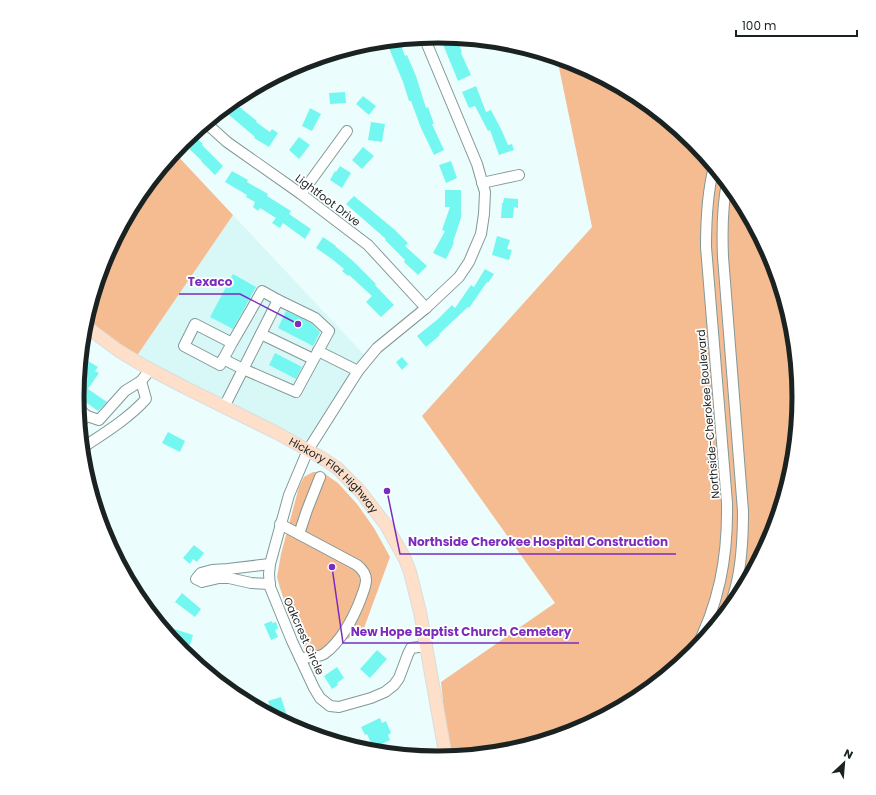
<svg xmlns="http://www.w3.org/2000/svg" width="876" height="795" font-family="Poppins,sans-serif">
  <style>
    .built { fill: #d7f8f6 }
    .green { fill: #f5bb91 }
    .building { fill: #74f7f1 }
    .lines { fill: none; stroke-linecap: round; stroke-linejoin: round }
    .minor-casing { stroke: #839897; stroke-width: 12 }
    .major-casing { stroke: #dadcdc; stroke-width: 14 }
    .minor { stroke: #fff; stroke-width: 10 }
    .major { stroke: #fedfca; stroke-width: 12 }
    .labels { text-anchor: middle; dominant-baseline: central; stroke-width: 3.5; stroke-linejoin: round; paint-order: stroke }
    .street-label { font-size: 11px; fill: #1a2322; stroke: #fff }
    .rim { fill: none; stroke: #1a2322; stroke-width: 5 }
    .leader { fill: none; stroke: #7b2cbf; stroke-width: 1.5 }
    .callout-dot { fill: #7b2cbf; stroke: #fff; stroke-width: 1.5 }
    .callout-label { font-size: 12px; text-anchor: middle; font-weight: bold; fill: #7b2cbf; stroke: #fff; stroke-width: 3.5; stroke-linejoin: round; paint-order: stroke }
  </style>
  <rect width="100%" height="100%" fill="#ebfefd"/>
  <path class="built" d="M233 215 370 361 310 442 191 392 134 360Z"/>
  <g class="green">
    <path d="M557 58 577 64 639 97 694 142 739 197 772 259 787 310 798 416 793 468 772 536 738 599 693 653 639 698 576 732 508 752 449 758 441 682 555 603 422 416 592 227Z"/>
    <path d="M174 152 233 215 134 360 87 335 83 331V327L104 259 138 196Z"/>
    <path d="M313 472H322L338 483 357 504 374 528 390 557 364 628 312 662 289 614 280 588 277 577 281 554 299 487 304 477Z"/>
  </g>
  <g class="building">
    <path d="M452 37 456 38 462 52 461 53 471 75 458 81 442 42Z"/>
    <path d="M399 40 405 56 407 55 416 76 426 108 428 107 434 124H432L444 150 434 155 421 128 411 101H409L403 82 386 41Z"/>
    <path d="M476 86 486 112 491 110 502 131 508 145 512 144 514 150 499 155 490 130 488 131 475 106 469 108 462 92Z"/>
    <path d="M345 92 346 103 330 104 329 93Z"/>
    <path d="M363 96 376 106 369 115 356 104Z"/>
    <path d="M232 101 257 121 256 122 270 132 272 129 278 133 269 147 254 138 255 137 222 109Z"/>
    <path d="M310 108 321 114 312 131 302 126Z"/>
    <path d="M371 122 385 124 382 142 368 140Z"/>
    <path d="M192 134 203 144 202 145 223 166 215 175 201 161V160L182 142Z"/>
    <path d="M299 137 310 145 299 159 289 150Z"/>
    <path d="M363 147 374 156 362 169 352 160Z"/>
    <path d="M451 161 457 178 446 183 439 165Z"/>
    <path d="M340 166 351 173 342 188 330 180 335 171 336 172Z"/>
    <path d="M232 171 248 180 247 182 268 194 267 196 291 211 289 214 311 229 305 239 283 223 280 228 272 223 276 218 260 208 258 211 253 207 255 202 246 197 247 195 225 182Z"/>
    <path d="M445 190H461V218L453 242 454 243 446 259 433 253 445 231 442 230 450 207H445Z"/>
    <path d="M354 196 395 230 408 243 405 246 427 266 418 275 404 262 405 260 385 240 386 239 346 204Z"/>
    <path d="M504 198 518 199V208L514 207 513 218H501L502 203H503Z"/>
    <path d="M497 236 510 240 507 249 512 250 509 260 492 255Z"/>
    <path d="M323 237 336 246H335L353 261 376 284 375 285 394 305 381 317 366 302 372 296 349 275 348 276 342 271 344 269 332 259 316 248Z"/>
    <path d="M485 269 494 274 488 283 487 282 469 308 468 307 439 334 440 335 426 347 417 336 438 319 452 305 455 308 471 285 474 287Z"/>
    <path d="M233 274 256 287 233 329 210 317Z"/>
    <path d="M286 311 311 323 320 332 313 346 278 328Z"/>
    <path d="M275 353 302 367 296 379 269 365Z"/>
    <path d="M402 357 408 364 402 370 396 362Z"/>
    <path d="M80 360 86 363 88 361 98 367 95 371 99 373 88 389 107 402 98 411 80 398 83 393 77 388Z"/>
    <path d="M168 432 185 441 180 452 162 443Z"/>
    <path d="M194 545 204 553 197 562 193 559 190 564 183 558Z"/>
    <path d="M182 593 201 609 195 617 175 602Z"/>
    <path d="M272 621V623L276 622 278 628 275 630 278 637 271 640 264 624Z"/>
    <path d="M171 628 193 635 190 645 170 638 169 636Z"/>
    <path d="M377 650 387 659 370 678 360 669Z"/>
    <path d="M337 667 344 678 337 683 338 685 332 689 324 676Z"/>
    <path d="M281 697 287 716 277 719 273 717 268 701Z"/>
    <path d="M380 718 382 723 386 721 391 733 388 735 390 740 373 748 367 734 365 735 361 727Z"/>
  </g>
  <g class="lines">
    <defs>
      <g id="minor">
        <path d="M424 37 477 164 485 192 484 214 481 234 469 262 459 277 426 308 377 348 358 371 308 450 289 495 270 564 269 574 270 587 292 641 314 688 320 698 330 706 339 707 371 698 385 692 394 685 399 678 408 654 411 648 427 646"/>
        <path d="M206 123 227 142 301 194 368 245 426 308"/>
        <path d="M482 183 519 175"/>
        <path d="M727 183C722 207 722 232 723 257L743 511C743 536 742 562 736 586 734 594 731 602 729 610"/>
        <path d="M301 194 347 131"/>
        <path d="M261 334 313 359"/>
        <path d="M232 343 220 365 184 346 195 324 232 343 262 291 278 300"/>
        <path d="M318 351 358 371"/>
        <path d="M223 359 243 369 296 392 329 331 315 318 278 300 224 407"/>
        <path d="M78 408 87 416 99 420 125 391 141 381 151 369"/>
        <path d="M79 423 87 416"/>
        <path d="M82 448C103 434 128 419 146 399L141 381"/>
        <path d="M280 524 357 565C362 569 366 573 366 580 366 586 363 592 361 598 354 617 341 642 324 654 317 658 308 657 300 658"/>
        <path d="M299 534 307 510 320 477"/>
        <path d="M270 564 228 569 212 570 201 573 196 579 202 582 219 578H229L251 583 270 584"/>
        <path d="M693 654C719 605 728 558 727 503L706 247C706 220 707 193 714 167"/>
      </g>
      <g id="major">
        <path id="s1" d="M84 325 119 351 144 366 186 388 277 433 322 458 337 468 360 491 386 525 405 559 410 572 420 612 446 758"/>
      </g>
    </defs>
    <use href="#minor" class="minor-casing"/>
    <use href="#major" class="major-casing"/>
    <use href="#minor" class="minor"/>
    <use href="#major" class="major"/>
  </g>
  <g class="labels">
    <g class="street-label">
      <text transform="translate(328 200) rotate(37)">Lightfoot Drive</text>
      <text transform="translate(708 414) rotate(-95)">Northside-Cherokee Boulevard</text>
      <text stroke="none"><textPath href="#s1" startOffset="293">Hickory Flat Highway</textPath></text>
      <text transform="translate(304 636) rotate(66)">Oakcrest Circle</text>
    </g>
  </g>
  <path d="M0 0H876V795H0ZM84 397a354 354 0 1 1 708 0a354 354 0 1 1-708 0Z" fill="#fff" fill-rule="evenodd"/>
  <path class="rim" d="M84 397a354 354 0 1 1 708 0a354 354 0 1 1-708 0Z"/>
  <path class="leader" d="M298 324L240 294H179M387 491L400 554H676M332 567L343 643H579"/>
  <g class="callout-dot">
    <circle cx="298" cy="324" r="4"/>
    <circle cx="387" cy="491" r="4"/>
    <circle cx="332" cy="567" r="4"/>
  </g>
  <g class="callout-label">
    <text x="210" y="286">Texaco</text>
    <text x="538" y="546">Northside Cherokee Hospital Construction</text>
    <text x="461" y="636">New Hope Baptist Church Cemetery</text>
  </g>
  <g transform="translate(844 763) rotate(26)" stroke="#ffffff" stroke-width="3" paint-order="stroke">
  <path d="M0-3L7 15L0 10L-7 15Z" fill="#1a2322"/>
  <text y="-6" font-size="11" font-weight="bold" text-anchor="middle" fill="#1a2322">N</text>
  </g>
  <path d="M736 30v6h121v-6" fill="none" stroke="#1a2322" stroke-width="2"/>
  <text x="742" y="30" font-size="12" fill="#1a2322" stroke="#ffffff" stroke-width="3" paint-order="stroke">100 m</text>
</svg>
